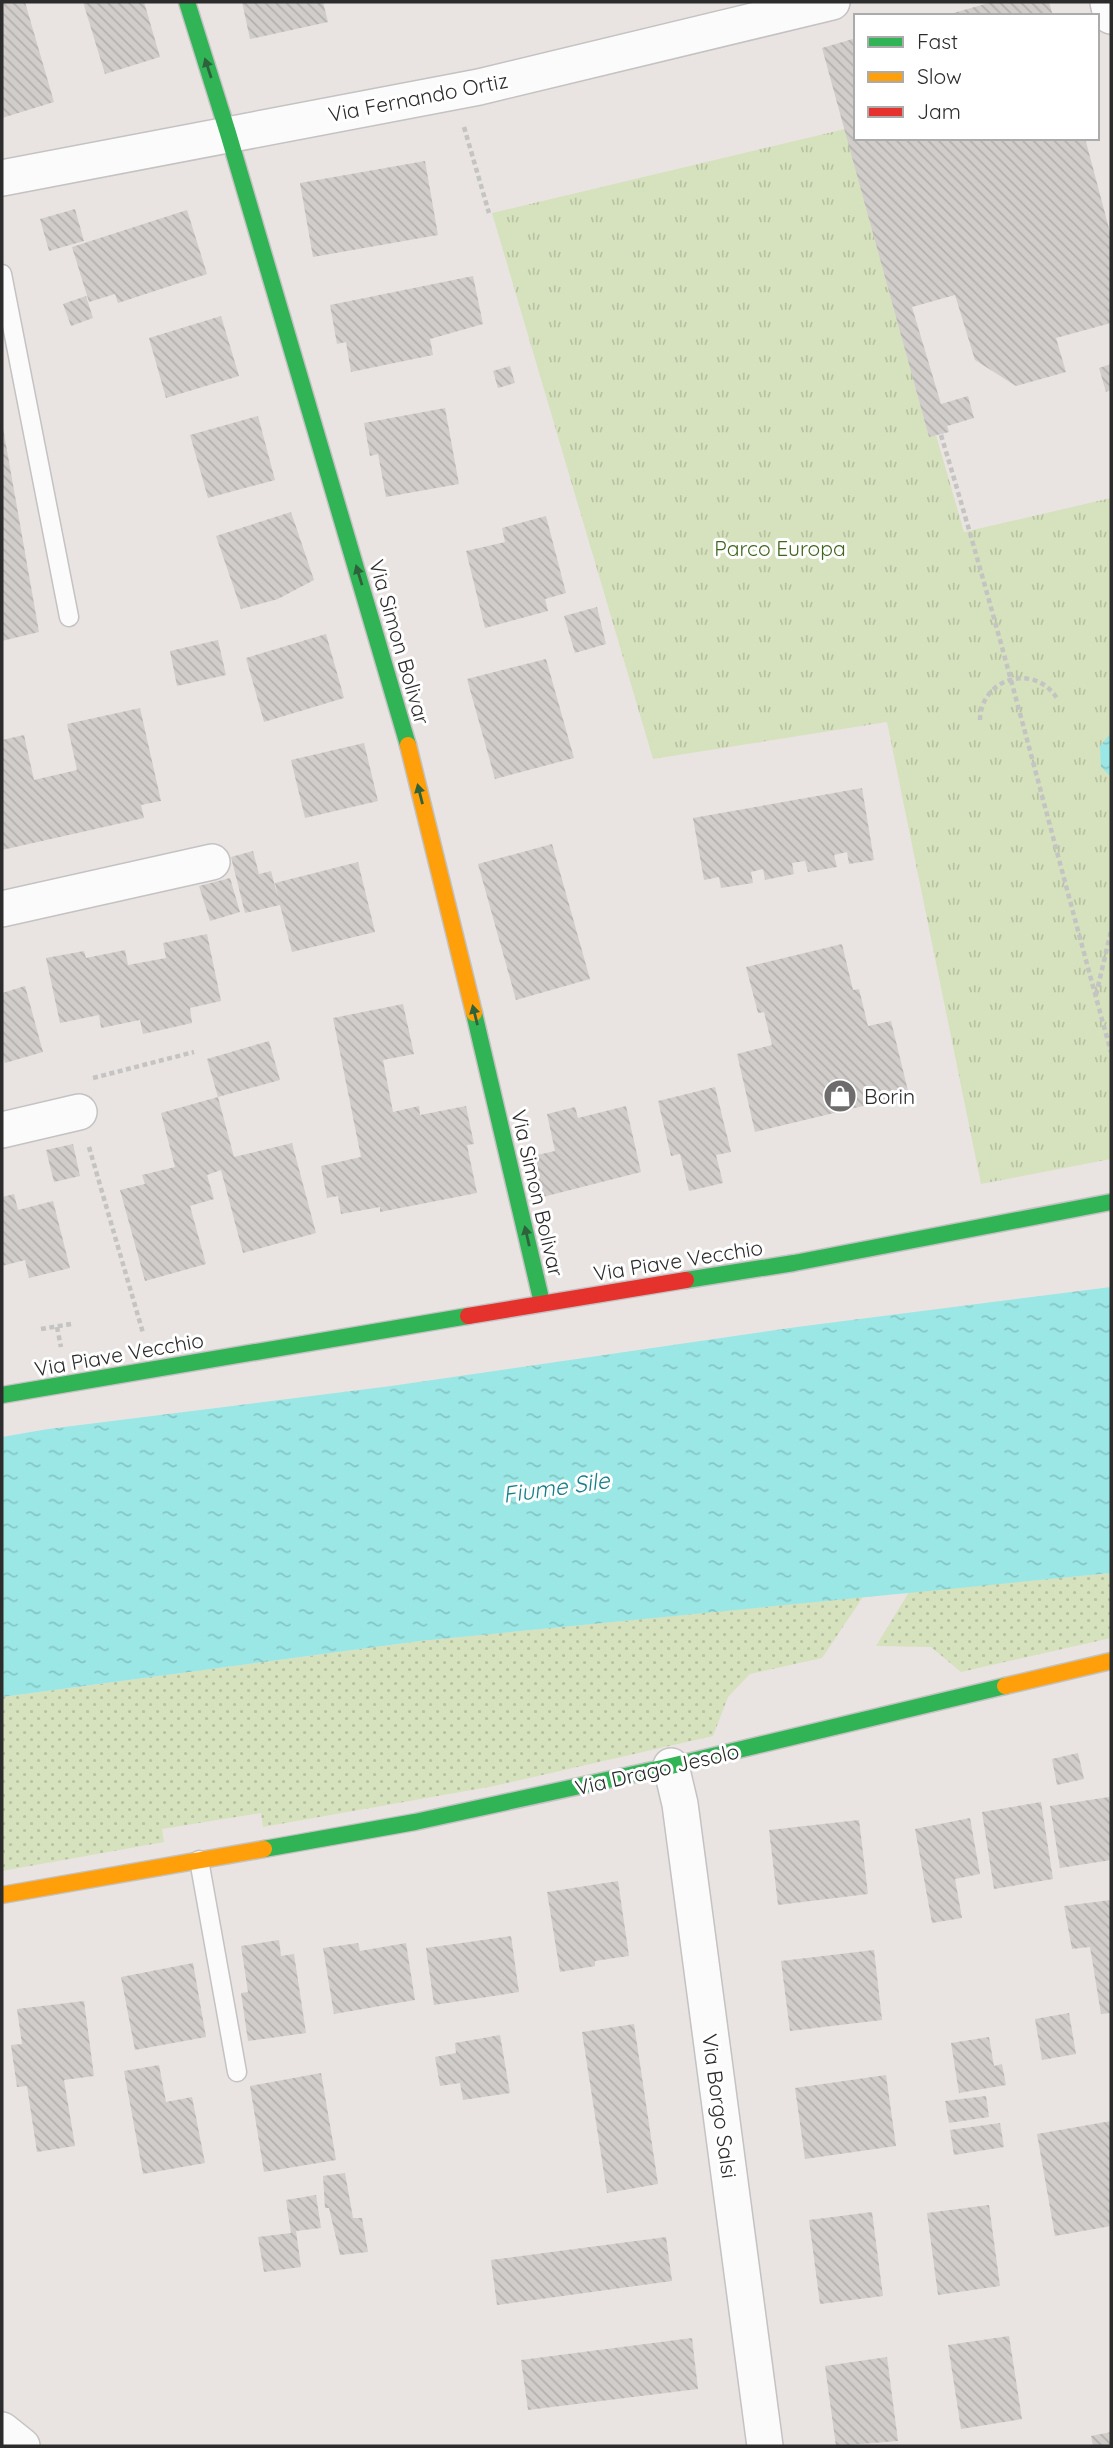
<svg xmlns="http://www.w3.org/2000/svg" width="1113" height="2448" font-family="Quicksand,sans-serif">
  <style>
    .grass { fill: url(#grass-dots) }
    .park { fill: url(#park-tufts) }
    .water { fill: url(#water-ripples) }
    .building { fill: url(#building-back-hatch) }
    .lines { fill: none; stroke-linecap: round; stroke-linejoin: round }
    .lane-casing { stroke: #c4c2c2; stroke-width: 21 }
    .street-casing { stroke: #c4c2c2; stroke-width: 38 }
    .fast-casing { stroke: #c4c2c2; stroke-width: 19 }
    .slow-casing { stroke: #c4c2c2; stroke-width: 19 }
    .jam-casing { stroke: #c4c2c2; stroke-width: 19 }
    .path { stroke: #c4c4c3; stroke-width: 4.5; stroke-dasharray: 5 3.5; stroke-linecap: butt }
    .lane { stroke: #fcfbfb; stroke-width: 18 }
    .street { stroke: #fcfbfb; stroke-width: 35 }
    .fast { stroke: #30b455; stroke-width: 16 }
    .slow { stroke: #ff9f0a; stroke-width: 16 }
    .jam { stroke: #e5322d; stroke-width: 16 }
    .oneway { fill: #2e623c }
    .labels { text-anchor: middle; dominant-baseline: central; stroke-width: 6; stroke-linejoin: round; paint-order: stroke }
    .street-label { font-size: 21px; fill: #2c2c2c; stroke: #fff }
    .park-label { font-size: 21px; fill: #40651f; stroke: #fff }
    .poi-label { font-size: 21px; fill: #2c2c2c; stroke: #fff; text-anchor: start }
    .water-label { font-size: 23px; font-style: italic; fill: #158089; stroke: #fff }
  </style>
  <defs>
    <pattern id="grass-dots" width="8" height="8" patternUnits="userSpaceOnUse" patternTransform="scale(1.75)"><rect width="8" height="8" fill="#d6e2bd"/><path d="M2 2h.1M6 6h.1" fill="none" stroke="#b8c2a3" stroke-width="1.8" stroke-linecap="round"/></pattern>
    <pattern id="park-tufts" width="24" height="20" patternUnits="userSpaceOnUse" patternTransform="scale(1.75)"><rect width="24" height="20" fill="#d6e2bd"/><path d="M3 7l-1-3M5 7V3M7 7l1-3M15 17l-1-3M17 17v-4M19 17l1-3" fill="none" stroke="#b8c2a3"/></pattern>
    <pattern id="water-ripples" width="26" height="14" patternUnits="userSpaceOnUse" patternTransform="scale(1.75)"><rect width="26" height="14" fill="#9ae7e6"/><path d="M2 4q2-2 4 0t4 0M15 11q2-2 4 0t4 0" fill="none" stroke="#85c6c5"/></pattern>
    <pattern id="building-back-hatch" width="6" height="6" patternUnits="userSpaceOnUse" patternTransform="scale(1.75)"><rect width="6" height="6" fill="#d0cdcb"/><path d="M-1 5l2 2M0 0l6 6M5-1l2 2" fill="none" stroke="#b3b0ae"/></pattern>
  </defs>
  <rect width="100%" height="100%" fill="#e9e4e2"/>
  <g class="grass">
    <path d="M1111 1573V1638L961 1672 931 1647 876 1646 909 1592Z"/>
    <path d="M863 1597 822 1658 750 1674 728 1697 713 1736 494 1786 263 1827 261 1813 162 1829 164 1842 2 1871V1697L420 1641Z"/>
  </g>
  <path class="park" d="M845 129 929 437 936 435 964 532 1111 498V1159L981 1184 887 722 653 759 492 213Z"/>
  <g class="water">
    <path d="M1111 733V777L1101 767 1100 746Z"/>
    <path d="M1111 1287V1573L420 1641 2 1697V1437L48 1429 391 1386 797 1327Z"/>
  </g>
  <g class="building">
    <path d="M2 2H25L54 102 2 118Z"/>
    <path d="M83 2H144L160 57 105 74Z"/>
    <path d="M242 2H323L328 22 250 39Z"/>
    <path d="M992 2H1049L1053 16H943Z"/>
    <path d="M856 38V138H1085L1111 236V323L1056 338 1066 372 1016 386 975 360 955 295 912 307 941 404 968 396 974 418 947 426 949 432 929 437 822 48Z"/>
    <path d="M425 161 438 235 313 257 300 183Z"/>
    <path d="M75 209 84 241 49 251 40 219Z"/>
    <path d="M187 210 207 274 118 303 115 294 89 302 72 247Z"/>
    <path d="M473 276 483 324 430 339 433 355 351 372 346 342 337 344 330 305Z"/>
    <path d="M86 296 93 318 71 326 63 304Z"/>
    <path d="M221 316 239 376 166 398 149 338Z"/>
    <path d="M1111 364V390L1106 392 1099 368Z"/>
    <path d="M510 366 515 383 498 388 493 371Z"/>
    <path d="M445 408 459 484 386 497 378 454 370 456 364 423Z"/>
    <path d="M258 416 275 480 208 498 190 435Z"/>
    <path d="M3 428 39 632 2 641V429Z"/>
    <path d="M291 512 314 580 278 599 241 609 216 536Z"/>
    <path d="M546 516 566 593 545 599 548 611 485 628 466 551 505 542 502 528Z"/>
    <path d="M597 607 606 644 575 653 564 616Z"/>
    <path d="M326 634 344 698 264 722 246 658Z"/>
    <path d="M218 640 226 675 177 686 170 651Z"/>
    <path d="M546 659 574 758 495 779 467 679Z"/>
    <path d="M140 708 161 801 141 805 144 818 2 850V740L24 735 34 780 77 770 67 724Z"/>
    <path d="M364 743 378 801 305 818 291 760Z"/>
    <path d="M862 788 874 860 849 864 847 852 834 855 837 867 808 872 805 861 792 863 794 874 765 880 763 869 751 872 753 883 721 888 719 877 704 880 693 818Z"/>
    <path d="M552 844 590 979 516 1000 478 864Z"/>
    <path d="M253 851 259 874 271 871 278 898 275 883 358 862 375 932 292 952 280 905 245 913 231 857Z"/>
    <path d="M230 878 240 912 210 921 199 886Z"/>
    <path d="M207 934 221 1001 190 1008 192 1023 143 1034 140 1020 101 1028 99 1015 60 1023 46 958 84 951 86 958 125 950 128 965 166 958 163 943Z"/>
    <path d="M842 944 853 990 859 989 868 1026 891 1021 909 1095 755 1132 737 1054 772 1045 764 1012 758 1013 746 967Z"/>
    <path d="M25 986 43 1052 5 1063 2 1053V993Z"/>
    <path d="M403 1004 414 1054 383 1060 393 1112 419 1106 420 1115 466 1106 474 1144 467 1145 477 1193 380 1212V1207L341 1214 338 1196 327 1198 321 1166 361 1157 333 1018Z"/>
    <path d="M269 1041 280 1080 218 1097 207 1059Z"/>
    <path d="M715 1087 731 1152 716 1155 723 1183 689 1191 680 1154 671 1156 658 1101Z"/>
    <path d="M218 1097 234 1157 292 1143 316 1233 243 1253 221 1170 207 1175 214 1199 190 1206 206 1264 145 1281 120 1190 145 1184 142 1175 175 1167 161 1113Z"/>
    <path d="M626 1106 641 1172 535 1199 524 1158 555 1151 547 1114 575 1107 578 1118Z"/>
    <path d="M73 1144 80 1176 54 1182 46 1150Z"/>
    <path d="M14 1194 18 1210 53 1201 70 1268 29 1278 25 1260 2 1266V1197Z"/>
    <path d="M1078 1753 1084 1779 1057 1785 1052 1759Z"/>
    <path d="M1109 1797 1111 1815V1860L1060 1868 1050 1806Z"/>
    <path d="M1041 1802 1053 1879 994 1889 982 1812Z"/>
    <path d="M970 1818 980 1874 955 1879 962 1918 932 1923 915 1829Z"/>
    <path d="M859 1820 868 1894 778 1905 769 1830Z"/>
    <path d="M618 1881 629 1956 595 1961V1966L560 1972 547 1892Z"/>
    <path d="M1111 1900V2013L1101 2014 1090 1947 1072 1949 1064 1906Z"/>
    <path d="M511 1936 519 1992 434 2005 426 1948Z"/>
    <path d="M279 1940 281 1956 294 1954 306 2033 248 2041 241 1993 248 1992 241 1946Z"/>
    <path d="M358 1943 360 1951 406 1943 415 2000 334 2014 323 1948Z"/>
    <path d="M874 1950 882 2020 790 2031 781 1961Z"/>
    <path d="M193 1963 206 2037 135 2050 121 1977Z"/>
    <path d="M84 2001 94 2076 64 2080 75 2146 37 2152 27 2086 17 2087 11 2045 22 2044 17 2009Z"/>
    <path d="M1069 2013 1076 2054 1042 2060 1035 2019Z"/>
    <path d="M634 2024 658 2184 607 2193 582 2032Z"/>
    <path d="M500 2035 510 2093 463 2100 460 2083 440 2086 435 2057 456 2053 455 2043Z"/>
    <path d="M989 2037 994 2066 1002 2064 1006 2085 959 2093 951 2043Z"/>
    <path d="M159 2065 166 2102 192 2097 205 2163 143 2174 124 2071Z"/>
    <path d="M321 2073 336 2160 264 2172 250 2086Z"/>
    <path d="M886 2075 896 2146 805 2159 795 2088Z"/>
    <path d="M986 2096 989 2117 949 2123 945 2101Z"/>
    <path d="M1111 2121V2226L1055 2236 1037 2134Z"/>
    <path d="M1000 2123 1004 2147 954 2155 950 2130Z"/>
    <path d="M345 2173 353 2218H362L368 2252 340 2255 329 2208H325L323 2176Z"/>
    <path d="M316 2195 321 2228 296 2231 301 2267 264 2272 258 2237 291 2233 286 2200Z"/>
    <path d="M989 2205 1000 2286 938 2295 927 2213Z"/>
    <path d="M872 2212 883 2296 820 2304 809 2220Z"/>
    <path d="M666 2237 672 2281 497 2305 491 2260Z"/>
    <path d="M1009 2336 1022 2419 961 2429 948 2345Z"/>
    <path d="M692 2338 698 2389 528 2410 521 2360Z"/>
    <path d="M887 2357 898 2441 836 2446 825 2366Z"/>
    <path d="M1111 2432V2446H1093L1091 2436Z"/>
  </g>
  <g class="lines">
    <defs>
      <g id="lane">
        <path d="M2 274 69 617"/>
        <path d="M199 1860 237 2072"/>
      </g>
      <g id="street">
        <path d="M1108 2 1111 16"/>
        <path d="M2 178 479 87 832 2"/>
        <path d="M2 909 212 862"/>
        <path d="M2 1130 79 1112"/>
        <path d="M671 1766 680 1804 765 2446"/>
        <path d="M2 2430 22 2446"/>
      </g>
      <g id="fast">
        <path d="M187 2 228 133 408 745"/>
        <path d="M474 1013 542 1303"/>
        <path d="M686 1280 794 1263 1111 1202"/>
        <path d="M2 1395 468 1316"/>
        <path d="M264 1849 415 1822 671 1766 1005 1686"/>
      </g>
      <g id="slow">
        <path d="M408 745 474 1013"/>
        <path d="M1005 1686 1111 1661"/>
        <path d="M2 1895 264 1849"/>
      </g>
      <path id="jam" d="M468 1316 686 1280"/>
    </defs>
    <use href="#lane" class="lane-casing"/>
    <use href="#street" class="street-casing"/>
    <use href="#fast" class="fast-casing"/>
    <use href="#slow" class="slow-casing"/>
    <use href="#jam" class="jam-casing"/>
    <g class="path">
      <path d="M464 127 489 213"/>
      <path d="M941 435C1003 639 1054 846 1111 1052"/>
      <path d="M980 720C981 677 1036 662 1058 700"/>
      <path d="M1096 995 1111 931"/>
      <path d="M93 1078 194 1052"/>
      <path d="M89 1147 143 1333"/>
      <path d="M57 1327 61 1347"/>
      <path d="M41 1329 71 1324"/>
    </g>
    <use href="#lane" class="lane"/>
    <use href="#street" class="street"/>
    <use href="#fast" class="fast"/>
    <use href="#slow" class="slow"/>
    <use href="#jam" class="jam"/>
  </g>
  <defs><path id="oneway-solid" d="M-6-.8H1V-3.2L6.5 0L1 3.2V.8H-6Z" transform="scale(1.75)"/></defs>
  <g class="oneway">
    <use href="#oneway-solid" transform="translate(208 68) rotate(-108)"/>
    <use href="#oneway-solid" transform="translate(359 575) rotate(-107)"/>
    <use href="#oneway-solid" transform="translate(420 794) rotate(-104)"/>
    <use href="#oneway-solid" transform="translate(475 1015) rotate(-104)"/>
    <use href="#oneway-solid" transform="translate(527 1236) rotate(-103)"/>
  </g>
  <defs>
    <symbol id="shop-disc" viewBox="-11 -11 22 22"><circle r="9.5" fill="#6e6c6c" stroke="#fff"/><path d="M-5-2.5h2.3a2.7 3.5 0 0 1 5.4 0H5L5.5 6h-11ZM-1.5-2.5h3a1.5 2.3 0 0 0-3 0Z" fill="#fff"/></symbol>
  </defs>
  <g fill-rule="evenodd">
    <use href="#shop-disc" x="821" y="1077" width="38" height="38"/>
  </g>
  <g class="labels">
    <g class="street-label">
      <text transform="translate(418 97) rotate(-11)">Via Fernando Ortiz</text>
      <text transform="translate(400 642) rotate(74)">Via Simon Bolivar</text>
      <text transform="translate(538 1193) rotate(77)">Via Simon Bolivar</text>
      <text transform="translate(678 1260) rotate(-9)">Via Piave Vecchio</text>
      <text transform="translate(119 1354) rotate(-10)">Via Piave Vecchio</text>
      <text transform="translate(657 1769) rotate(-13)">Via Drago Jesolo</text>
      <text transform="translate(720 2106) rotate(82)">Via Borgo Salsi</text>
    </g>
    <g class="park-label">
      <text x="780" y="548">Parco Europa</text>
    </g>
    <g class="poi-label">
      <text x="864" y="1096">Borin</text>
    </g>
    <g class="water-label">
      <text transform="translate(556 1487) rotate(-8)">Fiume Sile</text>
    </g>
  </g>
  <rect width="1113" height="2448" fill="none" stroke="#2c2c2c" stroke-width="7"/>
  <rect x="854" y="14" width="245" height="126" fill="#ffffff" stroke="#ababab" stroke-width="2"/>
  <rect x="868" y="37" width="35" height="10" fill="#30b455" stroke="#ababab" stroke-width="2"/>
  <text x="917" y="49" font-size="21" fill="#2c2c2c">Fast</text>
  <rect x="868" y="72" width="35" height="10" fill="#ff9f0a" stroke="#ababab" stroke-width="2"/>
  <text x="917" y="84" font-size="21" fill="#2c2c2c">Slow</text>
  <rect x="868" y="107" width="35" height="10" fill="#e5322d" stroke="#ababab" stroke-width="2"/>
  <text x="917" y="119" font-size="21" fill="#2c2c2c">Jam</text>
</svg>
